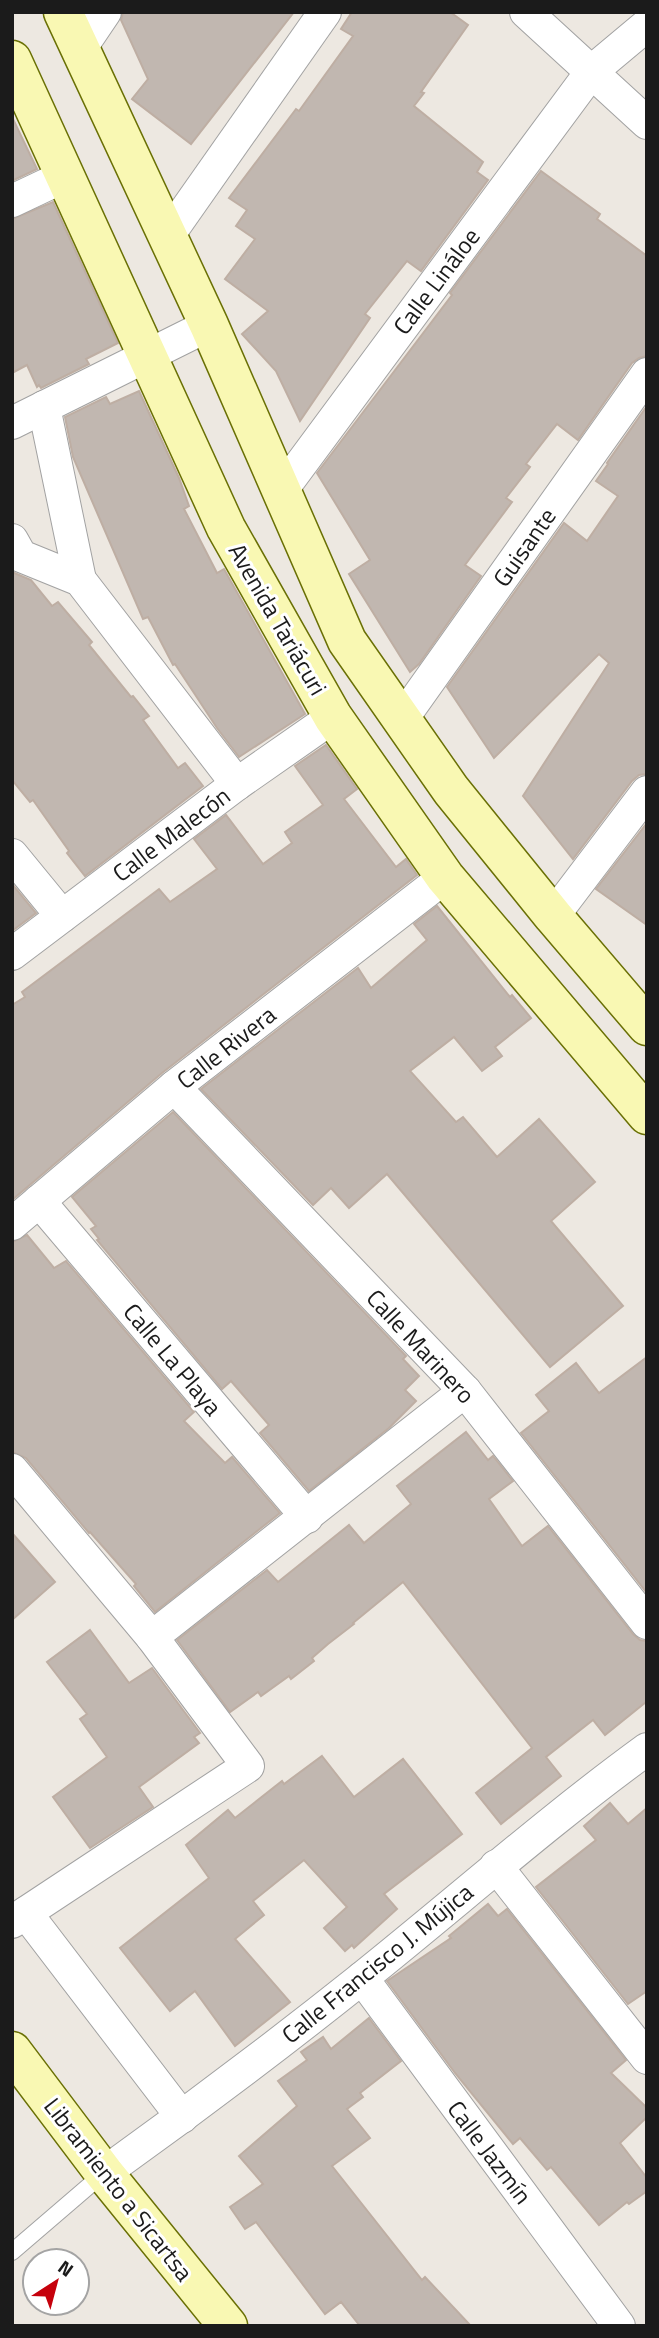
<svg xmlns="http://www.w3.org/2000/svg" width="659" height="2338" font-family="'Titillium Web',sans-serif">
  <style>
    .building { fill: #c1b7b0; stroke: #beaea3; stroke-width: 2 }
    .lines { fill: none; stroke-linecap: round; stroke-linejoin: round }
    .lane-casing { stroke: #a2a2a2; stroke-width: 18 }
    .street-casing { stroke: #a2a2a2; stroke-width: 34 }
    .secondary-casing { stroke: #6a7005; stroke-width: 41 }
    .lane { stroke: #fff; stroke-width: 16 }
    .street { stroke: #fff; stroke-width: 32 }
    .secondary { stroke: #f9f8b3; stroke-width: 38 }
    .labels { text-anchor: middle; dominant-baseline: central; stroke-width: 6; stroke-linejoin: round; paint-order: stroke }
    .street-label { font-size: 24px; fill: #1b1b1b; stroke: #fff }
  </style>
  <rect width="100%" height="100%" fill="#ede8e1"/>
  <g class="building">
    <path d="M123 12H294L191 144 132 99 148 79 121 20Z"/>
    <path d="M352 12H450L468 25 421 92 424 93 414 106 483 162 477 172 488 180 421 271 407 261 365 314 370 318 300 421 276 371 242 334 268 311 225 279 255 239 236 226 247 210 229 198 296 109 299 111 353 36 341 29Z"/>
    <path d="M12 117 37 169 12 181Z"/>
    <path d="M541 171 600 214 597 219 647 256V356L639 358 632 363 578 440 557 424 526 464 530 467 506 498 512 502 465 565 481 576 419 664 410 672 349 574 370 560 317 473 452 295 450 293Z"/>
    <path d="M53 202 118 343 86 359 89 364 41 388 39 385 37 387 27 365 12 373V219Z"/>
    <path d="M139 391 179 478 189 506 184 509 217 573 224 569 305 714 239 757 217 728 175 664 173 665 148 617 143 619 73 457 65 417 106 397 110 404Z"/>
    <path d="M647 406V774L639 775 632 781 573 859 523 796 609 663 599 654 494 758 447 687 564 523 587 541 618 496 596 481 608 464 607 463Z"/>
    <path d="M12 572 31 580 52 606 58 602 92 642 89 645 131 697 133 696 149 716 143 720 178 768 185 763 203 786 85 876 67 853 69 851 33 800 30 802 12 780Z"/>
    <path d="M326 745 357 789 344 799 396 867 406 859 417 875 162 1073 12 1200V1005L25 997 22 992 159 889 170 902 217 869 194 839 226 815 263 864 292 843 285 832 323 805 295 766Z"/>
    <path d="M647 823V925L596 889Z"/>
    <path d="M12 884 36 913 12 931Z"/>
    <path d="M437 906 510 997 512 995 531 1018 495 1047 502 1056 482 1071 454 1037 410 1071 456 1122 463 1117 497 1157 539 1119 595 1182 551 1221 623 1306 550 1367 387 1174 349 1208 331 1188 313 1205 201 1089 358 968 371 988 427 940 414 924Z"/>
    <path d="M173 1112 406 1356 403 1359 419 1376 405 1390 416 1401 389 1428 309 1491 260 1433 269 1425 231 1381 222 1389 97 1240 99 1239 91 1229 96 1226 72 1197Z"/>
    <path d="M27 1235 54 1268 66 1261 194 1412 184 1421 225 1463 232 1457 280 1513 155 1612 134 1586 136 1584 90 1532 89 1533 26 1458 12 1452V1242Z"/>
    <path d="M647 1357V1593L521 1433 549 1411 536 1395 576 1363 599 1393Z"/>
    <path d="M466 1432 488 1460 493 1456 513 1481 489 1499 522 1546 548 1526 633 1634 640 1640 647 1641 646 1702 605 1735 593 1720 546 1757 561 1776 501 1824 476 1793 532 1748 403 1582 353 1623 354 1624 328 1644 312 1658 314 1661 291 1679 289 1676 261 1696 258 1692 230 1712 177 1640 267 1570 278 1582 349 1525 364 1543 411 1504 397 1486Z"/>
    <path d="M12 1533 55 1582 12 1620Z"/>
    <path d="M90 1630 129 1683 152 1668 200 1733 194 1737 199 1743 139 1787 153 1807 90 1848 53 1797 107 1757 80 1719 87 1714 47 1662Z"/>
    <path d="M322 1756 354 1797 403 1759 462 1834 384 1894 397 1909 354 1948 352 1945 345 1951 324 1928 347 1907 304 1860 253 1901 264 1915 235 1939 290 2002 235 2046 195 1991 170 2011 120 1948 209 1878 186 1845 228 1810 235 1818 282 1781 284 1784Z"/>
    <path d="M610 1803 628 1824 647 1808V1991L628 2004 536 1887 596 1840 584 1826Z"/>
    <path d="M488 1904 498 1916 507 1909 626 2060 611 2073 647 2108V2117L620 2143 647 2178V2191L629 2204 627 2202 599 2225 551 2167 547 2170 520 2138 513 2144 455 2073 387 1981 451 1938 449 1936Z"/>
    <path d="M369 2018 401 2061 360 2093 363 2097 347 2109 370 2138 332 2166 422 2280 425 2277 471 2326H360L341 2302 325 2314 256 2222 245 2229 230 2207 263 2184 239 2156 297 2106 278 2081 307 2060 301 2052 323 2037 331 2049Z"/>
  </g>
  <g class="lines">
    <defs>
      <path id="lane" d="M12 2252 104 2173"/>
      <g id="street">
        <path d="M526 12 647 123"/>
        <path d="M80 49 105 12"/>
        <path d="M12 201 67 175"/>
        <path d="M167 237 325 12"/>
        <path d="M44 407 80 580"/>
        <path d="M12 423 209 325"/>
        <path d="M281 491 592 71 647 25"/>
        <path d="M12 540 21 556 80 580 237 784"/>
        <path d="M402 719 647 374"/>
        <path d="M12 855 62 916"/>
        <path d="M553 916 647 792"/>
        <path d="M12 954 237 784 333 717"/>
        <path d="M174 1087 465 1391 647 1623"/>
        <path d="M39 1201 307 1517"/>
        <path d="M12 1224 174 1087 445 877"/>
        <path d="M12 1470 152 1637 248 1766 12 1922"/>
        <path d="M152 1637 465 1391"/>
        <path d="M496 1866 647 2058"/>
        <path d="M26 1913 182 2117"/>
        <path d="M362 1978 619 2326"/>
        <path d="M104 2173C192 2110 278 2045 362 1978 457 1902 548 1821 647 1749"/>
      </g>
      <g id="secondary">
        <path d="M63 12 209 325 347 641 451 790 553 916 647 1026"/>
        <path d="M12 60 226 528 333 717 445 877 647 1115"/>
        <path d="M12 2051 104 2173 228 2326"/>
      </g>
    </defs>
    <use href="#lane" class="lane-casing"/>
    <use href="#street" class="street-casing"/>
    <use href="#secondary" class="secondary-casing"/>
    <use href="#lane" class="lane"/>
    <use href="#street" class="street"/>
    <use href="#secondary" class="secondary"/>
  </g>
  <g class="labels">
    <g class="street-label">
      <text transform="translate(436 281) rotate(-53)">Calle Lináloe</text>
      <text transform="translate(524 547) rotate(-55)">Guisante</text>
      <text transform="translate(278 619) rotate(60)">Avenida Tariácuri</text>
      <text transform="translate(171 834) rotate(-37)">Calle Malecón</text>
      <text transform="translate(226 1047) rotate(-38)">Calle Rivera</text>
      <text transform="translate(421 1346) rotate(47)">Calle Marinero</text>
      <text transform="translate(173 1359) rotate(50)">Calle La Playa</text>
      <text transform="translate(377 1963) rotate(-39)">Calle Francisco J. Mújica</text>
      <text transform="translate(490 2152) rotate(53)">Calle Jazmín</text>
      <text transform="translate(119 2189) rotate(52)">Libramiento a Sicartsa</text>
    </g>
  </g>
  <rect width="659" height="2338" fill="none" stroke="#1b1b1b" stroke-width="28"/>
  <g transform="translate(56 2282) rotate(36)"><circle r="33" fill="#ffffff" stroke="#a4a4a4" stroke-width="2"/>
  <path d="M0-5L12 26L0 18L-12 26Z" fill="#c6010c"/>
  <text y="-10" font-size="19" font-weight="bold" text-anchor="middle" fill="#1b1b1b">N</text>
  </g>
</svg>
